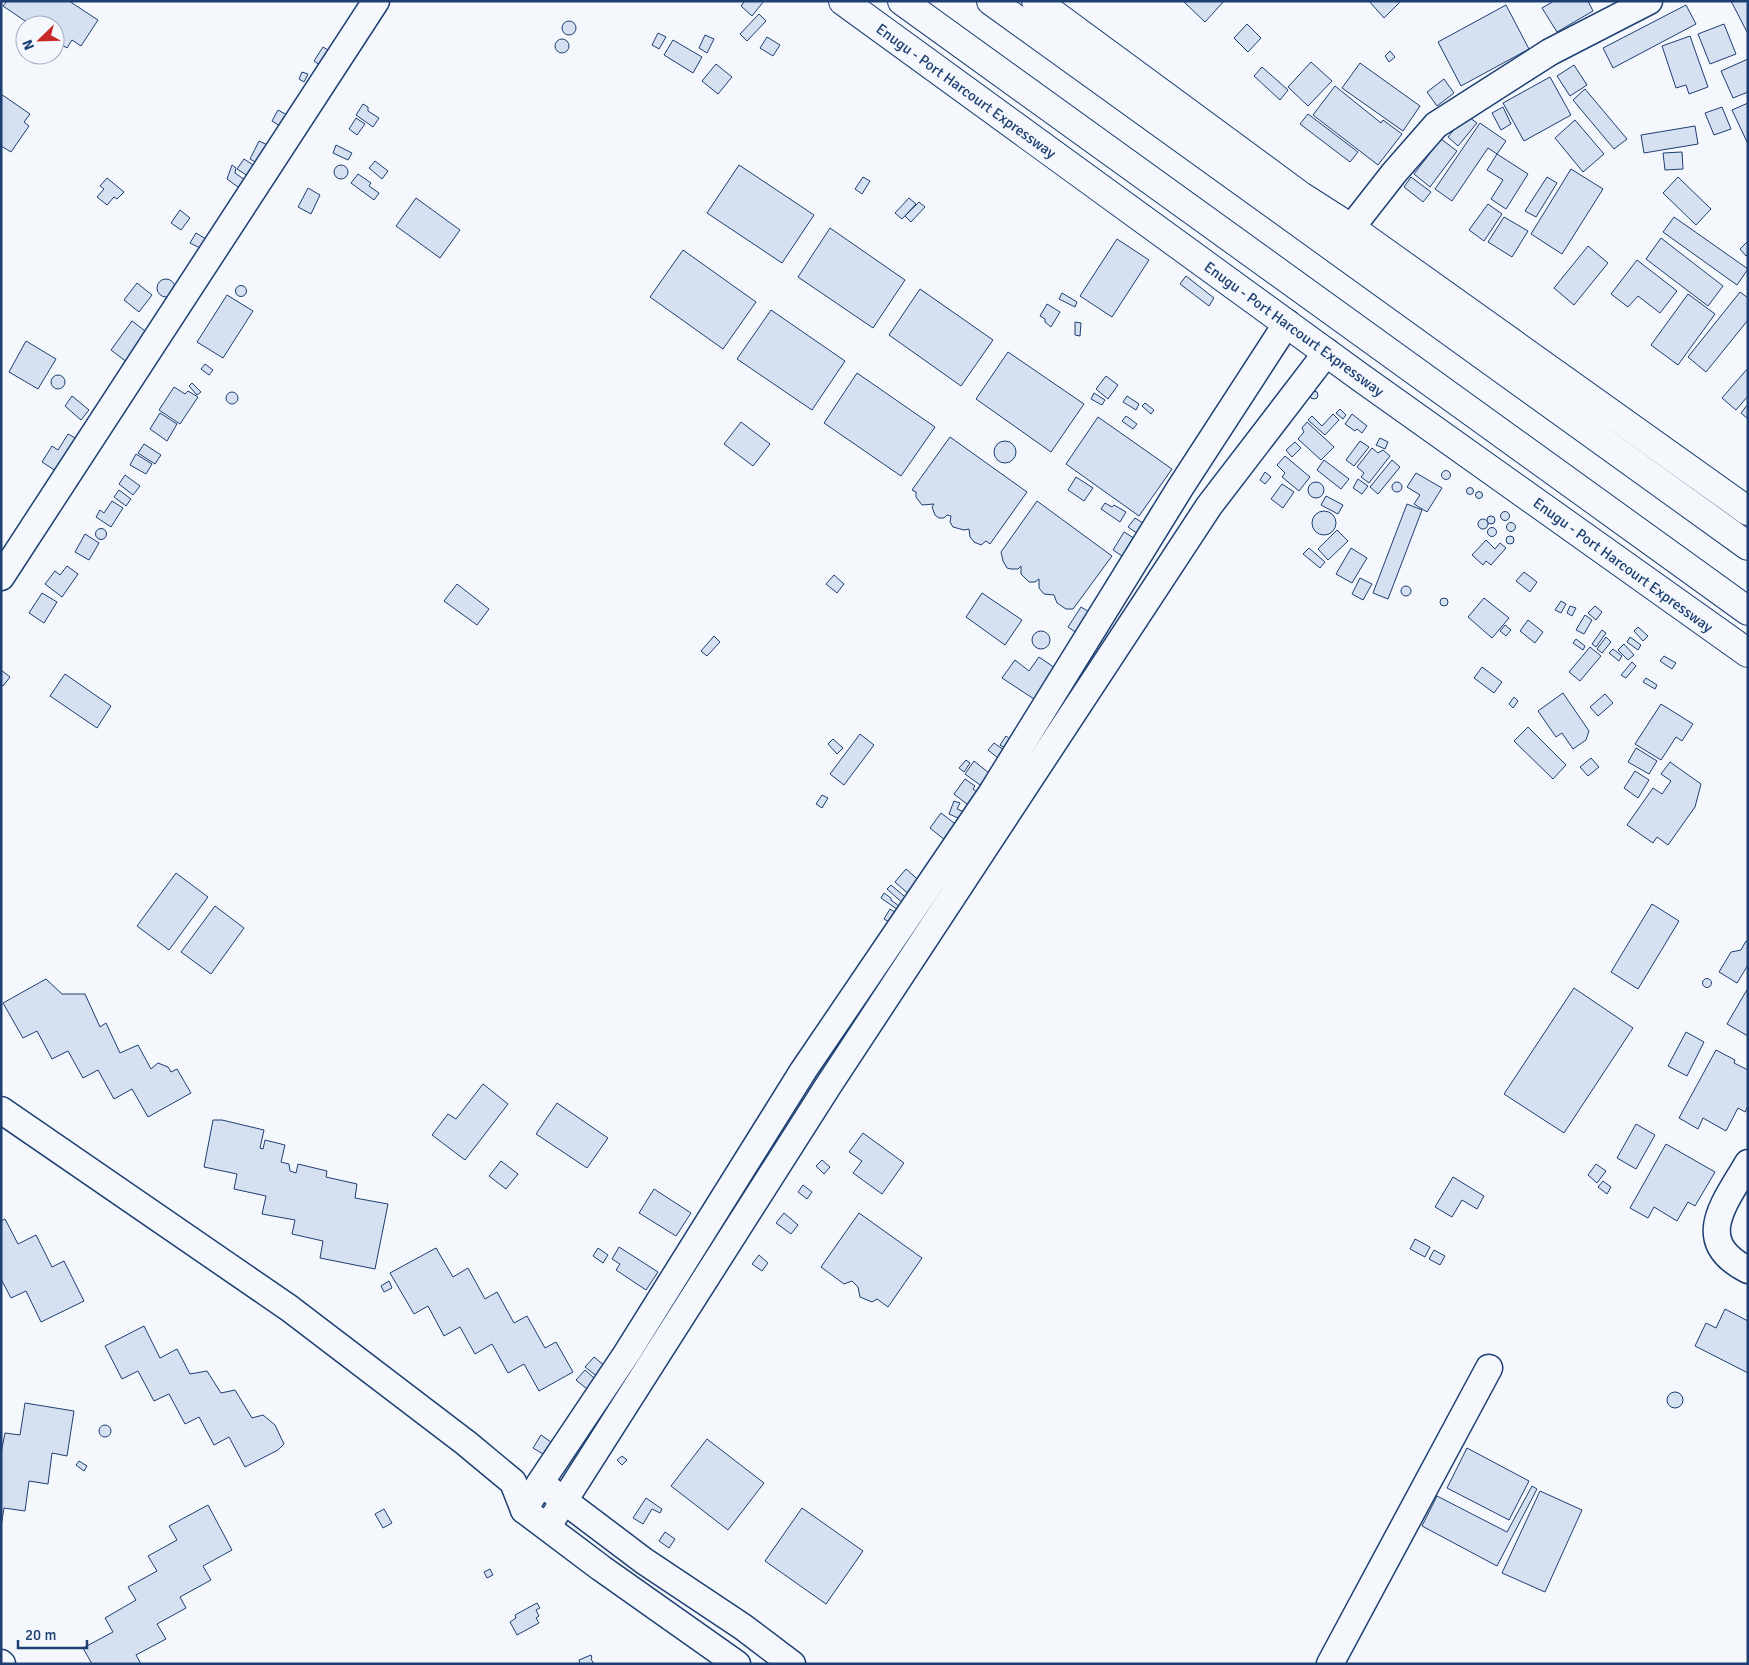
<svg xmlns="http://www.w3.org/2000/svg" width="1749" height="1665" font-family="Signika,sans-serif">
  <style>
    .building { fill: #d5e0f0; stroke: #1d3f73 }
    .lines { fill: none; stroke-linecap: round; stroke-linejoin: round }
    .minor-casing { stroke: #1d3f73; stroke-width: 29 }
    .major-casing { stroke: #1d3f73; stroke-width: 30 }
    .highway-casing { stroke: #1d3f73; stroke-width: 30 }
    .minor { stroke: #f4f7fb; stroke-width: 26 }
    .major { stroke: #f4f7fb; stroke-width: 28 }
    .highway { stroke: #f4f7fb; stroke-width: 28 }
    .labels { text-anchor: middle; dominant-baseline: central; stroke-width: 4; stroke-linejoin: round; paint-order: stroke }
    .street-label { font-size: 15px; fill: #1d3f73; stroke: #f4f7fb }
  </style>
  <rect width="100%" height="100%" fill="#f4f7fb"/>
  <g class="building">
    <path d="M7 1H69L98 20 81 46 72 40 67 48 55 41V25H31L3 6Z"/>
    <path d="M745 1H764L752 16 741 6Z"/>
    <path d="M1183 1H1224L1205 22Z"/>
    <path d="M1369 1H1401L1384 18Z"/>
    <path d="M1554 1H1588L1593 11 1557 32 1542 8Z"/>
    <path d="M1731 1H1748V33L1747 32Z"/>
    <path d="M1506 5 1529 49 1461 86 1438 42Z"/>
    <path d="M1686 5 1696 24 1613 68 1603 48Z"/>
    <path d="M759 14 766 21 747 41 740 34Z"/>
    <circle cx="569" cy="28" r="7"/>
    <path d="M1247 24 1261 38 1248 52 1234 38Z"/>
    <path d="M1724 24 1736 54 1710 64 1698 34Z"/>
    <path d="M658 33 666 37 659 49 652 45Z"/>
    <path d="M705 35 714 39 707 53 699 48Z"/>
    <path d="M1690 36 1708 87 1689 94 1686 85 1676 88 1662 46Z"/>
    <path d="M767 37 780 45 773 56 760 48Z"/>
    <circle cx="562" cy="46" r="7"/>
    <path d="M673 40 702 57 693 73 664 55Z"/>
    <path d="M323 47 333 53 324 68 314 61Z"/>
    <path d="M1390 51 1395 57 1389 62 1385 56Z"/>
    <path d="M1748 59V92L1733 98 1721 71Z"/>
    <path d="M1311 62 1332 81 1308 106 1288 87Z"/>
    <path d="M1360 63 1420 106 1403 131 1342 88Z"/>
    <path d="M716 64 732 77 718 94 702 81Z"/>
    <path d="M1574 65 1587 85 1570 96 1557 76Z"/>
    <path d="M1262 67 1288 90 1280 100 1254 76Z"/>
    <path d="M302 72 308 74 304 82 299 79Z"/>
    <path d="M1550 77 1571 115 1524 141 1503 103Z"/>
    <path d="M1444 79 1454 93 1437 106 1427 92Z"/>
    <path d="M1335 86 1381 123 1383 120 1402 134 1378 165 1313 115Z"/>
    <path d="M1585 89 1627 139 1614 149 1573 100Z"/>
    <path d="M1 94 30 114 24 122 29 126 11 152 1 146Z"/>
    <path d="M1748 103V144L1732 110Z"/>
    <path d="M363 104 368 107V111L379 118 373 127 356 115Z"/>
    <path d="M1503 107 1511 124 1501 130 1492 113Z"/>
    <path d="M1722 107 1731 129 1714 135 1705 113Z"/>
    <path d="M278 110 287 115 288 131 272 121Z"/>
    <path d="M1308 114 1358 152 1350 162 1300 124Z"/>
    <path d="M1466 115 1477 123 1458 146 1448 137Z"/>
    <path d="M356 118 365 124 357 135 349 129Z"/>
    <path d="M1575 120 1604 154 1583 172 1555 138Z"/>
    <path d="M1480 123 1506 141 1497 154 1488 148 1452 201 1435 189Z"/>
    <path d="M1695 126 1698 144 1644 153 1641 135Z"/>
    <path d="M1441 139 1457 151 1430 187 1414 174Z"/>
    <path d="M259 141 274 148 264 167 250 159Z"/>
    <path d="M336 145 352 153 348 160 333 153Z"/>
    <path d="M1682 152 1683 169 1665 170 1663 153Z"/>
    <path d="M1497 154 1528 174 1506 209 1491 199 1503 180 1487 170Z"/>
    <path d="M244 159 261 170 254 180 237 169Z"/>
    <path d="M375 161 388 171 382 179 369 168Z"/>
    <circle cx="341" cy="172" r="7"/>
    <path d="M232 165 236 168 235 173 248 182 242 190 227 179Z"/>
    <path d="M739 165 814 215 782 263 707 213Z"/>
    <path d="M1571 169 1603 189 1562 254 1531 234Z"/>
    <path d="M358 174 371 183 369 186 379 193 374 200 351 183Z"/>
    <path d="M863 177 870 181 862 194 855 189Z"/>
    <path d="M1411 177 1431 192 1423 202 1404 187Z"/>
    <path d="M1547 177 1557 183 1536 217 1525 211Z"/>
    <path d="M1678 177 1711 209 1696 225 1663 193Z"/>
    <path d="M107 178 124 192 117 199 114 197 107 205 97 197 104 189 100 186Z"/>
    <path d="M308 188 320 195 311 214 298 207Z"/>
    <path d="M416 198 460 230 440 258 396 226Z"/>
    <path d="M909 198 916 204 902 219 895 213Z"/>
    <path d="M919 202 925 207 911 222 905 216Z"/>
    <path d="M1488 204 1502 214 1484 241 1469 230Z"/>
    <path d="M180 210 190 218 181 230 171 223Z"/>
    <path d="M1504 217 1528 231 1512 257 1488 242Z"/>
    <path d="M1674 217 1748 269 1737 285 1663 232Z"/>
    <path d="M830 228 905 280 873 328 798 277Z"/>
    <path d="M196 233 206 239 200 248 190 243Z"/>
    <path d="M1661 238 1723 286 1708 306 1646 259Z"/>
    <path d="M1117 239 1149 260 1112 317 1080 296Z"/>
    <path d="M1748 241V254L1746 256 1740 249Z"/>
    <path d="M1588 246 1608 263 1574 305 1554 288Z"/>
    <path d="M683 250 756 302 723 349 650 297Z"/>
    <path d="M1637 260 1677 291 1660 313 1638 296 1628 307 1611 294Z"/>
    <path d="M1186 276 1214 298 1209 306 1180 284Z"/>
    <circle cx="166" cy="288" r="9"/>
    <path d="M137 283 152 295 139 312 124 300Z"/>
    <circle cx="241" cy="291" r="5.5"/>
    <path d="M920 289 993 340 961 386 889 335Z"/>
    <path d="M1740 292 1748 298V320L1706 372 1688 357Z"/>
    <path d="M1062 293 1077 302 1075 307 1059 299Z"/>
    <path d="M1688 294 1715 314 1678 365 1651 345Z"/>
    <path d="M227 295 253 311 223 358 197 342Z"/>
    <path d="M1047 304 1060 312 1051 327 1045 322V319L1040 316Z"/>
    <path d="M771 310 845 361 812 410 737 359Z"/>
    <path d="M132 321 153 337 132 366 111 350Z"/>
    <path d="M1075 322 1081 323 1080 336 1075 335Z"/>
    <path d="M26 341 56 359 38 389 9 372Z"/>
    <path d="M1008 352 1084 404 1051 452 976 399Z"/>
    <path d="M205 364 213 370 209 375 201 369Z"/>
    <path d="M1748 368V396L1736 410 1722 398Z"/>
    <path d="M857 373 935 427 901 476 824 423Z"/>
    <circle cx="58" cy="382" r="7"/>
    <path d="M1106 376 1118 385 1108 399 1096 389Z"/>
    <path d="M192 383 201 392 197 395 189 386Z"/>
    <path d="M174 387 185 394 188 391 198 397 180 424 159 410Z"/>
    <circle cx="1314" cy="395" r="4"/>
    <circle cx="232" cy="398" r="6"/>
    <path d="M1094 393 1105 400 1102 405 1091 399Z"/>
    <path d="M72 396 89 410 81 420 65 406Z"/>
    <path d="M1127 396 1139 404 1136 410 1123 402Z"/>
    <path d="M1145 403 1154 410 1151 414 1142 406Z"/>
    <path d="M1748 404V419L1741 413Z"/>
    <path d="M1340 409 1346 415 1343 419 1336 413Z"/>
    <path d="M160 413 177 424 167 441 150 429Z"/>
    <path d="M1333 414 1339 420 1325 435 1308 420 1312 416 1322 426Z"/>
    <path d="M1352 414 1367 426 1362 433 1357 429 1355 431 1345 424Z"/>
    <path d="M1126 416 1137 424 1133 429 1122 421Z"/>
    <path d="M1098 417 1172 469 1139 516 1066 464Z"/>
    <path d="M741 422 770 444 753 466 724 444Z"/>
    <path d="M1307 422 1334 447 1321 460 1298 439 1304 432 1302 428Z"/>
    <path d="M68 434 79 440 59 473 42 462 52 446 58 450Z"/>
    <path d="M950 437 1027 492 990 544 986 541 981 545 974 542 970 537 969 529 964 530 953 527 950 522 951 516 947 515 944 518H939L935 515 932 507 934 504 922 505 916 497V492L912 490Z"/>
    <path d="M1380 438 1388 442 1385 449 1376 445Z"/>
    <path d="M1360 441 1369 447 1354 466 1346 460Z"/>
    <circle cx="1005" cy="452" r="11"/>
    <path d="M1295 442 1301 448 1292 457 1286 450Z"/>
    <path d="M144 444 161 455 155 464 138 453Z"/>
    <path d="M1372 448 1378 453 1383 450 1390 456 1369 483 1361 477 1364 473 1357 467Z"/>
    <path d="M136 454 152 464 146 474 130 465Z"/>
    <path d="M1285 456 1310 477 1299 491 1282 477 1285 473 1277 465Z"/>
    <path d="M1324 460 1349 479 1341 489 1317 470Z"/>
    <path d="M1392 460 1400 467 1378 494 1370 487Z"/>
    <circle cx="1446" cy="475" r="4.5"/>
    <path d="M1265 472 1271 477 1265 484 1260 480Z"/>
    <path d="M1416 473 1442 488 1427 512 1414 504 1420 495 1407 487Z"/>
    <path d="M125 475 140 486 133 495 119 484Z"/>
    <path d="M1076 477 1093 488 1084 501 1068 490Z"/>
    <path d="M1358 479 1368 486 1362 494 1353 488Z"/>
    <circle cx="1397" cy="487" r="5"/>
    <circle cx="1316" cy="490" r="8"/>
    <path d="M1282 484 1294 492 1283 508 1271 499Z"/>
    <circle cx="1470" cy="491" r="3.5"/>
    <path d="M119 490 131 499 126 506 114 497Z"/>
    <circle cx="1479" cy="495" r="3.5"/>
    <path d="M1326 496 1343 505 1338 514 1321 505Z"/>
    <path d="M112 501 123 508 111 527 96 517 100 510 104 513Z"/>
    <path d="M1037 501 1112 556 1073 609H1066L1057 603 1054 595 1044 594 1039 588V579L1035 582H1029L1021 574V566L1018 569H1011L1007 568 1003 561 1001 552Z"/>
    <path d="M1105 503 1112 507 1114 505 1126 512 1120 522 1101 509Z"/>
    <path d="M1407 504 1422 510 1388 599 1373 593Z"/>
    <circle cx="1324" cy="523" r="12"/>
    <circle cx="1505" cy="516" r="4.5"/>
    <circle cx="1491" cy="520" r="4"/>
    <path d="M1135 518 1151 528 1144 538 1128 527Z"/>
    <circle cx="1483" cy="524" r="5"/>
    <circle cx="1511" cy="527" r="4.5"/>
    <circle cx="1492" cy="532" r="4.5"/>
    <circle cx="101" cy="534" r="5.5"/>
    <path d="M1337 530 1348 541 1328 560 1318 549Z"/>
    <path d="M1124 532 1142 543 1131 562 1113 550Z"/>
    <path d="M85 534 99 543 89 560 75 552Z"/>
    <circle cx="1510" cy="540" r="4"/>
    <path d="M1486 540 1495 549 1500 543 1506 548 1491 565 1486 561 1483 565 1472 555Z"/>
    <path d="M1309 548 1325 562 1320 568 1303 554Z"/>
    <path d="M1351 548 1367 558 1352 583 1336 574Z"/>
    <path d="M67 566 78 574 62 597 45 584 55 571 60 575Z"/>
    <path d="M1524 572 1537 582 1530 592 1516 581Z"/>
    <path d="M834 575 844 584 837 593 826 584Z"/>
    <path d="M1360 578 1372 584 1363 600 1352 594Z"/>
    <path d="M457 584 489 609 477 625 444 601Z"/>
    <circle cx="1406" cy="591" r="5"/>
    <path d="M42 593 57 602 44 623 29 613Z"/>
    <path d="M982 593 1022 620 1005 645 966 617Z"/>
    <path d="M1484 598 1509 618 1492 638 1468 617Z"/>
    <circle cx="1444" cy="602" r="4"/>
    <path d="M1561 601 1566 604 1561 613 1555 610Z"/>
    <path d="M1570 606 1576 608 1572 616 1567 613Z"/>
    <path d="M1595 606 1602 612 1596 620 1588 613Z"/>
    <path d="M1081 607 1094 615 1081 636 1068 627Z"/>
    <path d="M1585 615 1592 620 1584 634 1576 630Z"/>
    <path d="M1528 620 1543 632 1535 643 1520 631Z"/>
    <path d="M1505 625 1511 630 1506 636 1500 631Z"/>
    <path d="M1638 627 1648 636 1643 641 1634 631Z"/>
    <path d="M1602 630 1606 633 1596 647 1592 644Z"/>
    <circle cx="1041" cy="640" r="9"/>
    <path d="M714 636 720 642 707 656 701 651Z"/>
    <path d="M1606 637 1611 642 1602 653 1597 649Z"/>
    <path d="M1630 637 1641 645 1638 650 1627 642Z"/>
    <path d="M1576 639 1585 646 1583 650 1573 643Z"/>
    <path d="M1624 644 1634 655 1628 660 1618 650Z"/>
    <path d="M1590 647 1601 656 1580 681 1569 672Z"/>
    <path d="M1613 649 1622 656 1619 661 1609 653Z"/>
    <path d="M1664 656 1676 663 1672 669 1660 661Z"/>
    <path d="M1039 657 1055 668 1034 699 1002 678 1015 660 1029 671Z"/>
    <path d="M1632 662 1636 666 1626 678 1621 675Z"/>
    <path d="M1482 667 1502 682 1494 693 1474 678Z"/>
    <path d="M1 670 10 677 3 686 1 684Z"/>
    <path d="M65 674 111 706 97 728 50 696Z"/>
    <path d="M1646 678 1657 685 1655 689 1643 682Z"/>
    <path d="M1563 693 1589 731 1586 740 1573 749 1562 733 1556 737 1538 711Z"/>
    <path d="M1605 694 1613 703 1598 716 1590 707Z"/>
    <path d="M1514 697 1518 701 1513 708 1509 704Z"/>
    <path d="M1661 704 1693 724 1682 741 1676 737 1661 760 1635 744Z"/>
    <path d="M1528 727 1566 765 1553 779 1514 741Z"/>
    <path d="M860 734 874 745 844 785 830 774Z"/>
    <path d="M1006 736 1016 744 1012 752 1000 745Z"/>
    <path d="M833 739 843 748 837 754 828 744Z"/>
    <path d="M994 743 1004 750 998 758 988 750Z"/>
    <path d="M1636 748 1657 761 1649 774 1628 762Z"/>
    <path d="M1591 758 1599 767 1588 776 1580 767Z"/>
    <path d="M966 760 970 763 964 772 959 768Z"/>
    <path d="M974 761 989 773 980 785 965 774Z"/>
    <path d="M1670 762 1701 784 1695 807 1668 845 1657 837 1653 843 1627 825 1653 788 1662 794 1671 781 1661 774Z"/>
    <path d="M1635 771 1649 780 1638 798 1624 788Z"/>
    <path d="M965 779 975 786 973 789 981 795 972 808 954 794Z"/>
    <path d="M822 795 828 798 822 808 816 804Z"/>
    <path d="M954 801 960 803 957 809 969 814 965 821 949 814Z"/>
    <path d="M941 813 958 826 946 841 930 828Z"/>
    <path d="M906 869 923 884 912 897 895 882Z"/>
    <path d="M176 873 208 897 169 950 137 926Z"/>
    <path d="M891 885 910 901 906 906 887 889Z"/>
    <path d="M884 893 891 898V900L903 909 901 912 881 898Z"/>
    <path d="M1652 904 1679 921 1638 989 1611 972Z"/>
    <path d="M215 906 244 928 211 974 181 952Z"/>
    <path d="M890 909 901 916 896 926 884 919Z"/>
    <path d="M1746 941 1748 942V965L1737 983 1719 972 1731 952 1741 950Z"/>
    <circle cx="1707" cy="983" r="4.5"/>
    <path d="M46 979 62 994H85L100 1027 106 1023 120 1053 138 1045 151 1069 158 1063 168 1067 171 1072 177 1069 191 1093 148 1117 132 1089 114 1099 98 1070 83 1078 68 1051 52 1059 37 1031 23 1038 3 1003Z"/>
    <path d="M1574 988 1633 1028 1564 1133 1504 1094Z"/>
    <path d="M1748 988V1036L1727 1024Z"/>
    <path d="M1686 1032 1704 1042 1687 1076 1668 1066Z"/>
    <path d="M1716 1050 1735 1060 1734 1063 1748 1070V1106L1745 1112 1738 1108 1726 1131 1703 1118 1698 1129 1679 1118Z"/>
    <path d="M483 1084 508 1104 465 1160 432 1135 448 1114 456 1119Z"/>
    <path d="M557 1103 608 1138 587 1168 536 1134Z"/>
    <path d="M213 1120H222L264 1130 260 1148 263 1149 265 1140 285 1145 281 1162 289 1164 290 1171 296 1173 298 1164 327 1171 326 1177 357 1184 355 1198 388 1204 375 1269 320 1258 323 1241 292 1234 295 1220 262 1214 266 1196 234 1189 237 1174 204 1167Z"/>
    <path d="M1636 1124 1655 1135 1636 1169 1617 1158Z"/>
    <path d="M863 1133 904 1163 882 1194 853 1173 862 1161 849 1152Z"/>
    <path d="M1666 1144 1715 1172 1695 1206 1688 1202 1677 1221 1654 1207 1648 1218 1630 1208Z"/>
    <path d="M822 1160 830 1167 824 1174 816 1166Z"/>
    <path d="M501 1161 518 1174 506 1189 489 1176Z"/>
    <path d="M1596 1164 1606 1171 1597 1183 1588 1175Z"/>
    <path d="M1453 1177 1484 1196 1477 1209 1462 1200 1452 1217 1435 1207Z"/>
    <path d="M1603 1181 1611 1187 1607 1194 1598 1187Z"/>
    <path d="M803 1185 812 1192 807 1199 798 1192Z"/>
    <path d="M654 1189 691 1213 676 1236 639 1213Z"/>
    <path d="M784 1213 798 1225 791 1234 776 1223Z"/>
    <path d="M859 1213 922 1258 888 1307 877 1299 872 1302 860 1297 858 1287 852 1281 844 1284 821 1267Z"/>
    <path d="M5 1219 18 1244 36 1235 52 1267 64 1261 84 1301 41 1322 26 1291 11 1298 1 1279V1221Z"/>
    <path d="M1415 1239 1430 1247 1425 1257 1410 1249Z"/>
    <path d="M619 1247 658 1272 646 1290 616 1270 620 1264 612 1259Z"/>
    <path d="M436 1248 453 1277 468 1268 485 1299 497 1292 514 1323 527 1316 545 1348 556 1342 573 1372 539 1391 524 1364 508 1373 492 1344 475 1354 460 1327 444 1336 428 1306 414 1314 390 1273Z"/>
    <path d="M598 1248 608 1255 603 1263 593 1256Z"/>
    <path d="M1434 1250 1445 1256 1440 1265 1429 1259Z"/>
    <path d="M759 1255 768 1263 762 1271 752 1264Z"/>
    <path d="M389 1281 392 1288 384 1292 381 1286Z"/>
    <path d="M1725 1309 1748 1321V1373L1695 1346 1706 1323 1716 1328Z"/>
    <path d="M144 1326 160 1358 177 1349 190 1374 207 1371 221 1393 235 1390 252 1418 263 1415 275 1425 284 1444 278 1450 245 1467 229 1437 214 1445 199 1417 185 1424 169 1394 154 1401 138 1371 122 1379 105 1346Z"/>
    <path d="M594 1357 611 1371 603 1381 585 1367Z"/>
    <path d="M585 1370 601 1384 593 1394 576 1380Z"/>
    <circle cx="1675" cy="1400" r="8"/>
    <path d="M25 1403 74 1411 67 1456 52 1453 48 1484 29 1481 25 1511 4 1508 1 1527V1453L5 1433 20 1435Z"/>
    <circle cx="105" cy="1431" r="6"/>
    <path d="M541 1435 551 1442 543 1454 533 1448Z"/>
    <path d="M707 1439 764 1483 728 1530 671 1486Z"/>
    <path d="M1467 1448 1529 1481 1509 1520 1447 1488Z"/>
    <path d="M622 1456 627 1460 622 1465 617 1460Z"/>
    <path d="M79 1461 87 1466 84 1471 76 1465Z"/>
    <path d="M1532 1486 1537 1489 1497 1566 1422 1526 1437 1496 1507 1532Z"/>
    <path d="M1540 1491 1582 1510 1545 1592 1502 1573Z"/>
    <path d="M646 1498 662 1509 660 1513 652 1509 643 1524 633 1518Z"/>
    <path d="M208 1505 232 1550 203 1566 211 1580 180 1597 186 1608 157 1624 166 1639 136 1655 141 1664H92L83 1648 113 1632 105 1618 136 1600 128 1587 157 1571 148 1556 177 1540 169 1526Z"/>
    <path d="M802 1508 863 1551 826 1604 765 1561Z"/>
    <path d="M384 1509 392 1523 383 1528 375 1514Z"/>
    <path d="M665 1532 675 1539 669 1548 659 1541Z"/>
    <path d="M490 1569 493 1575 487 1578 484 1572Z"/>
    <path d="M537 1603 540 1608 536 1610 539 1616 536 1618 539 1623 517 1635 510 1622 516 1618 515 1615Z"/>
    <path d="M591 1655 592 1658 591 1659 594 1664H580L579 1660Z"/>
  </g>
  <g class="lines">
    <defs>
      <g id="minor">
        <path d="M1351 228 1394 173 1436 125 1550 52 1649 1"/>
        <path d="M1 577 376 1"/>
        <path d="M1 1110 289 1308 466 1443 513 1482 524 1510 601 1568 737 1664"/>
        <path d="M1748 1163C1725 1203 1691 1241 1748 1270"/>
        <path d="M550 1490 644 1561 743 1627 792 1664"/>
        <path d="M524 1510 540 1483 627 1353 803 1071 991 794 1180 488 1287 323"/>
        <path d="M548 1526 828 1086 1209 506 1327 352"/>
        <path d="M1 1663 2 1664"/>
        <path d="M1330 1664 1489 1368"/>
      </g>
      <g id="major">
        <path d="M843 1 1360 377 1748 653"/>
        <path d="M1036 1 1301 196 1351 228 1748 511"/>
      </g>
      <g id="highway">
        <path d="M902 1 1748 611"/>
        <path d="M991 1 1748 546"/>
      </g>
    </defs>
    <use href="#minor" class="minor-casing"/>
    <use href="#major" class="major-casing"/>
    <use href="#highway" class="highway-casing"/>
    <use href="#minor" class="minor"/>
    <use href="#major" class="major"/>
    <use href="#highway" class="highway"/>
  </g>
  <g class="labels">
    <g class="street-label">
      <text transform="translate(966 91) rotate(36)">Enugu - Port Harcourt Expressway</text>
      <text transform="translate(1294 329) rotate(36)">Enugu - Port Harcourt Expressway</text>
      <text transform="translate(1623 565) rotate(36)">Enugu - Port Harcourt Expressway</text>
    </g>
  </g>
  <rect width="1749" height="1665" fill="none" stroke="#1d3f73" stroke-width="5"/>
  <g transform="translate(40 40) rotate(247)"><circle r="24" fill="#f4f7fb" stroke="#9eadc5"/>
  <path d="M0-4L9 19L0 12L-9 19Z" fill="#c62828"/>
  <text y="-8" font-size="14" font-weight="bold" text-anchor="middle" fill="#1d3f73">N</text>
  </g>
  <path d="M18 1640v8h69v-8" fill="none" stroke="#1d3f73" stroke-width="2.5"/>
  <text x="25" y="1640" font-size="15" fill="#1d3f73" stroke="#f4f7fb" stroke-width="4" paint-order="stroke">20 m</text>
</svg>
